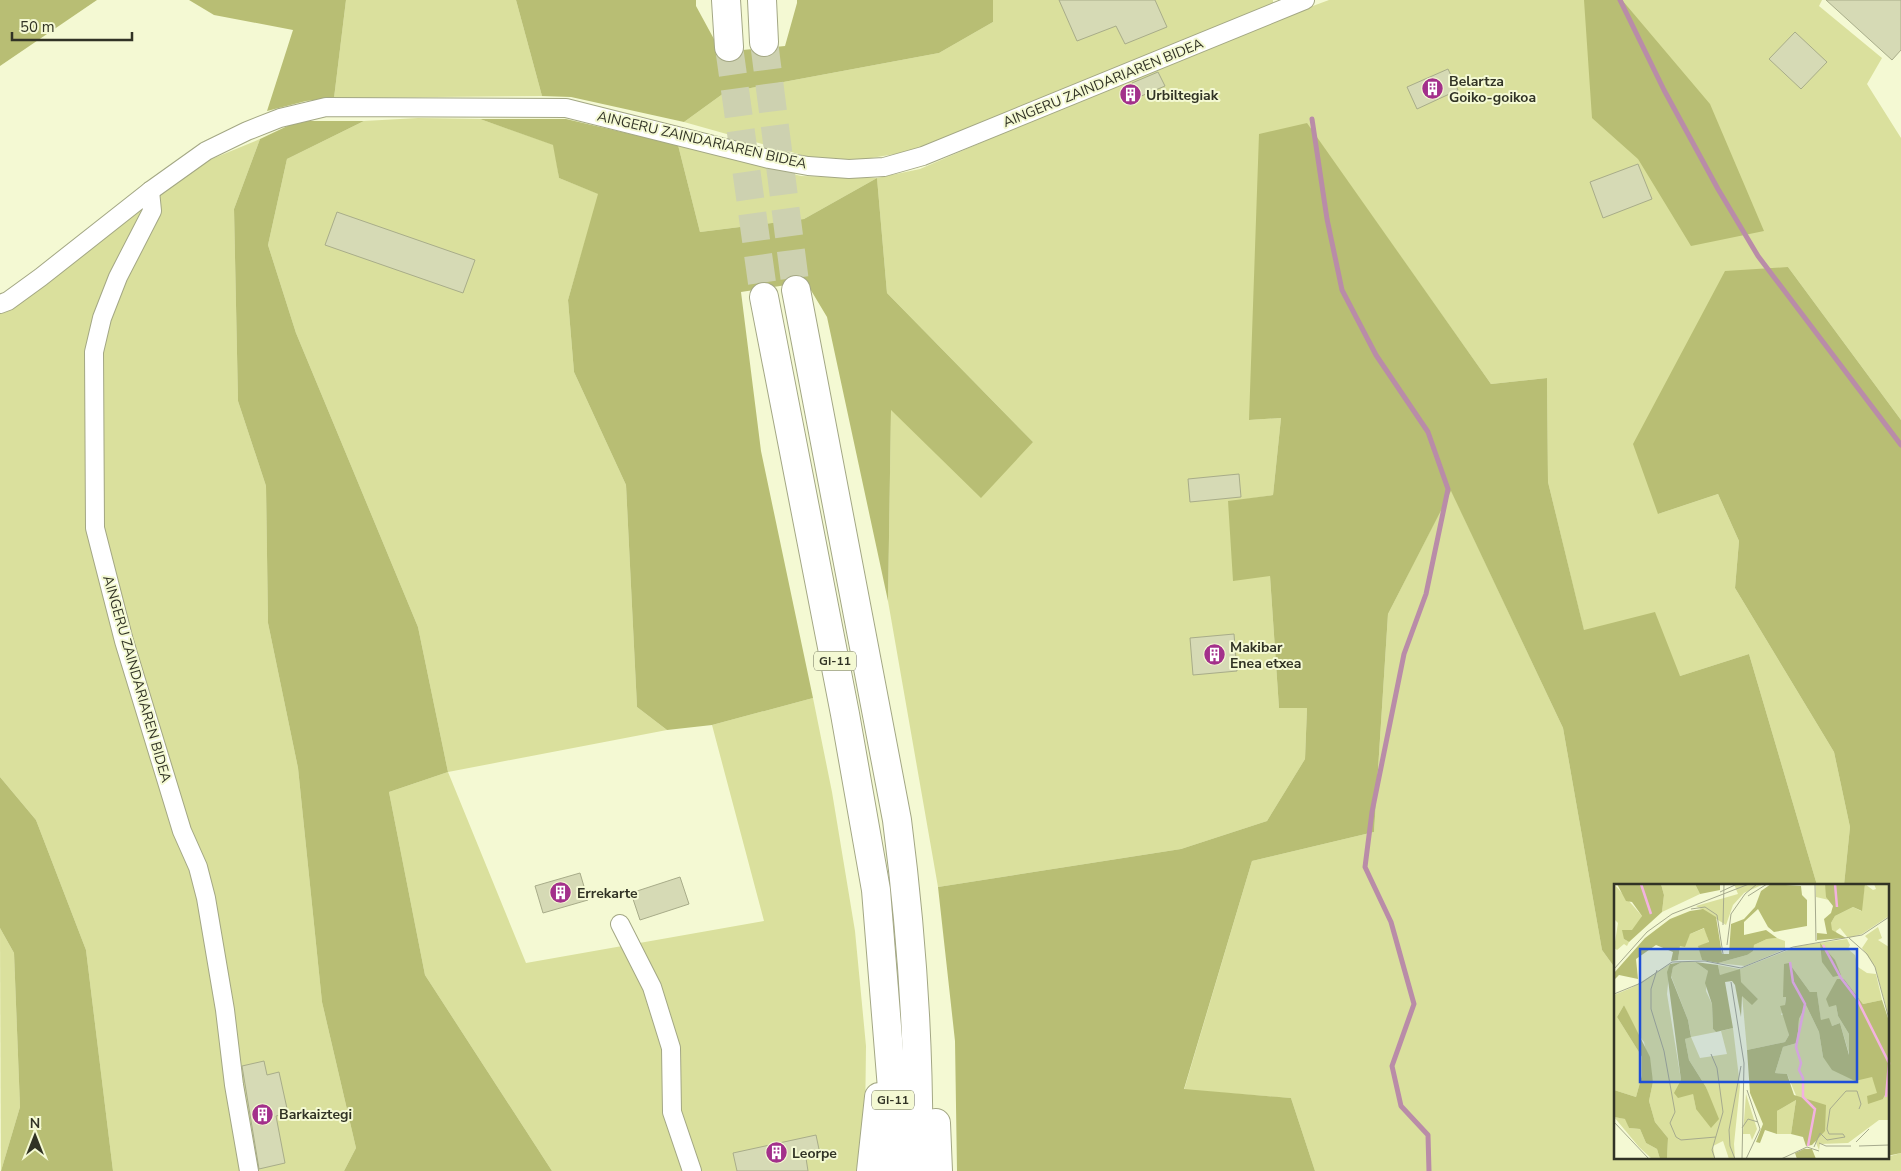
<svg xmlns="http://www.w3.org/2000/svg" width="1901" height="1171" font-family="'Nunito Sans',sans-serif">
  <style>
    .green { fill: #dae09d }
    .forest { fill: #b8be74 }
    .lines { fill: none; stroke-linecap: round; stroke-linejoin: round }
    .stream { stroke: #b98ca8; stroke-width: 5 }
    .building { fill: #d6dab5; stroke: #a8ac89 }
    .highway-tunnel { stroke: #cdd1b0; stroke-width: 28; stroke-dasharray: 28 14; stroke-linecap: butt }
    .street-casing { stroke: #a3a784; stroke-width: 20 }
    .highway-casing { stroke: #a3a784; stroke-width: 30 }
    .street { stroke: #fff; stroke-width: 18 }
    .highway { stroke: #fff; stroke-width: 28 }
    .labels { text-anchor: middle; dominant-baseline: central; stroke-width: 4; stroke-linejoin: round; paint-order: stroke }
    .shield { fill: #f4f9d3; stroke: #6c6e59; stroke-width: 1 }
    .shield-label { font-size: 12px; font-weight: bold; fill: #313325 }
    .poi-label { font-size: 14px; font-weight: bold; fill: #313325; stroke: #f4f9d3; text-anchor: start }
    .street-label { font-size: 14px; fill: #313325; stroke: #f4f9d3 }
    .inset-river { fill: none; stroke: #f3b2e0; stroke-width: 2.5 }
    .inset-road { fill: none; stroke: #a6aa8d; stroke-width: 1 }
    .view { fill: #1d4ed8; fill-opacity: 0.15; stroke: #1d4ed8; stroke-width: 2.5 }
    .inset-edge { fill: none; stroke: #313325; stroke-width: 2.5 }
  </style>
  <rect width="100%" height="100%" fill="#f4f9d3"/>
  <g class="green">
    <path d="M346 0H516L542 96 334 98Z"/>
    <path d="M993 0H1273V7L1084 81 919 150 859 160 809 157 684 122 724 93 939 53 993 22Z"/>
    <path d="M1329 0H1822L1819 6 1882 58 1867 84 1901 138V420L1788 267 1658 514 1718 494 1739 541 1735 588 1834 752 1850 827 1844 885H1817L1749 654 1680 676 1584 631 1548 482 1547 378 1491 384 1306 123 1249 420 1281 418 1273 495 1228 502 1270 576 1279 708H1307L1305 759 1267 821 1181 849 938 887 888 601 891 410 1033 442 887 293 877 178 804 219 700 232 678 145 801 176 877 178 920 169 1207 45Z"/>
    <path d="M418 118 480 119 554 145 559 178 599 194 568 300 574 372 626 485 637 707 667 730 448 772 526 963 764 921 712 725 813 698 832 792 855 931 866 1046 865 1125 856 1171H552L425 975 389 792 448 772 418 627 296 333 268 245 287 159 364 121Z"/>
    <path d="M260 139 234 209 238 401 266 486 268 623 298 768 322 1002 356 1148 344 1171H113L86 950 36 820 0 777V312L202 163Z"/>
    <path d="M1451 490 1563 728 1602 950 1615 968V1157L1879 1158 1887 1157 1901 1153V1171H1315L1291 1098 1184 1090 1252 861 1374 832 1388 614Z"/>
    <path d="M0 928 14 953 20 1107 1 1171Z"/>
  </g>
  <g class="forest">
    <path d="M0 0H97L0 66Z"/>
    <path d="M189 0H346L334 98 306 101 267 111 293 30 214 15Z"/>
    <path d="M516 0H696V6L721 52 785 46 797 3V0H993V22L939 53 724 93 684 122 571 97 542 96Z"/>
    <path d="M1584 0H1622L1710 104 1764 231 1691 246 1638 159 1592 118Z"/>
    <path d="M480 119H566L678 145 700 232 804 219 877 178 887 293 1033 442 981 498 891 410 888 601 827 317 806 282 741 292 761 451 813 698 712 725 667 730 637 707 626 485 574 372 568 300 598 194 559 178 553 145Z"/>
    <path d="M298 121H364L287 159 268 245 296 333 418 627 448 772 389 792 425 975 552 1171H344L356 1148 322 1002 298 768 268 623 266 486 238 401 234 209 260 139Z"/>
    <path d="M1307 123 1491 384 1547 378 1548 482 1584 630 1655 612 1680 676 1749 654 1817 885H1615V968L1602 950 1563 728 1451 491 1388 614 1374 832 1252 861 1184 1089 1291 1098 1315 1171H957L955 1041 938 887 1181 849 1267 821 1305 759 1307 708H1279L1270 576 1233 581 1228 501 1273 495 1281 418 1249 420 1259 134Z"/>
    <path d="M1788 267 1901 420V1153L1887 1156V885H1844L1850 827 1834 752 1735 588 1739 541 1718 494 1658 514 1633 444 1725 271Z"/>
    <path d="M0 777 36 820 86 950 113 1171H1L20 1107 14 953 0 928Z"/>
  </g>
  <g class="lines">
    <g class="stream">
      <path d="M1620 0 1664 90 1718 189 1758 256 1901 445"/>
      <path d="M1312 119 1327 219 1342 290 1376 355 1428 432 1448 489 1426 594 1404 654 1372 812 1365 867 1391 922 1414 1004 1392 1066 1401 1106 1428 1135 1429 1171"/>
    </g>
  </g>
  <g class="building">
    <path d="M1059 0H1155L1167 27 1125 44 1116 26 1077 41Z"/>
    <path d="M1826 0H1901V50L1892 60Z"/>
    <path d="M1795 32 1827 62 1801 89 1769 59Z"/>
    <path d="M1448 69 1458 90 1417 109 1407 87Z"/>
    <path d="M1158 72 1165 86 1139 97 1132 83Z"/>
    <path d="M1638 164 1652 199 1603 218 1590 182Z"/>
    <path d="M337 212 475 260 463 293 325 245Z"/>
    <path d="M1239 474 1241 497 1190 502 1188 479Z"/>
    <path d="M1234 634 1237 671 1193 675 1190 638Z"/>
    <path d="M580 873 588 900 543 913 535 886Z"/>
    <path d="M680 877 689 904 640 920 631 893Z"/>
    <path d="M264 1061 267 1075 279 1072 288 1113 276 1116 285 1163 259 1169 242 1066Z"/>
    <path d="M816 1135 820 1154 806 1158 808 1171H737L733 1153Z"/>
  </g>
  <g class="lines">
    <g class="highway-tunnel">
      <path d="M764 42 796 290"/>
      <path d="M729 47 764 297"/>
    </g>
    <defs>
      <g id="street">
        <path d="M150 191 152 211 118 277 102 318 94 352 95 528 124 641 182 831 198 867 206 898 225 1010 234 1085 249 1171"/>
        <path d="M0 304 8 301 41 277 150 191 206 151 247 131 280 118 326 107 566 108 769 159 808 166 849 169 884 167 923 156 1305 0"/>
        <path d="M620 924 652 987 671 1048 672 1112 692 1171"/>
      </g>
      <g id="highway">
        <path d="M726 0 729 47"/>
        <path d="M762 0 764 42"/>
        <path d="M796 290 897 820C912 936 920 1054 918 1171"/>
        <path d="M764 297 845 714 876 890 895 1126 894 1171"/>
        <path d="M936 1123 938 1171"/>
        <path d="M871 1171 879 1097"/>
      </g>
    </defs>
    <use href="#street" class="street-casing"/>
    <use href="#highway" class="highway-casing"/>
    <use href="#street" class="street"/>
    <use href="#highway" class="highway"/>
  </g>
  <defs>
    <symbol id="building-disc" viewBox="-11 -11 22 22"><circle r="9.5" fill="#a3308b" stroke="#f4f9d3"/><path d="M-4-6H4V6H1V3H-1V6H-4ZM-2.5-4.3h1.7v1.8h-1.7ZM.8-4.3h1.7v1.8H.8ZM-2.5-1h1.7V.8h-1.7ZM.8-1h1.7V.8H.8Z" fill="#fff"/></symbol>
  </defs>
  <g fill-rule="evenodd">
    <use href="#building-disc" x="1420" y="76" width="25" height="25"/>
    <use href="#building-disc" x="1118" y="82" width="25" height="25"/>
    <use href="#building-disc" x="1202" y="642" width="25" height="25"/>
    <use href="#building-disc" x="548" y="880" width="25" height="25"/>
    <use href="#building-disc" x="250" y="1102" width="25" height="25"/>
    <use href="#building-disc" x="764" y="1140" width="25" height="25"/>
  </g>
  <g class="labels">
    <g class="shield">
      <rect x="814" y="651.5" width="42" height="19" rx="4"/>
      <rect x="872" y="1090.5" width="42" height="19" rx="4"/>
    </g>
    <g class="shield-label">
      <text x="835" y="661">GI-11</text>
      <text x="893" y="1100">GI-11</text>
    </g>
    <g class="poi-label">
      <text x="1449" y="81">Belartza<tspan x="1449" dy="16">Goiko-goikoa</tspan></text>
      <text x="1146" y="95">Urbiltegiak</text>
      <text x="1230" y="647">Makibar<tspan x="1230" dy="16">Enea etxea</tspan></text>
      <text x="577" y="893">Errekarte</text>
      <text x="279" y="1114">Barkaiztegi</text>
      <text x="792" y="1153">Leorpe</text>
    </g>
    <g class="street-label">
      <text transform="translate(1103 83) rotate(-22)">AINGERU ZAINDARIAREN BIDEA</text>
      <text transform="translate(702 140) rotate(13)">AINGERU ZAINDARIAREN BIDEA</text>
      <text transform="translate(137 679) rotate(74)">AINGERU ZAINDARIAREN BIDEA</text>
    </g>
  </g>
  <g transform="translate(1614 884)">
    <rect width="275" height="275" fill="#f4f9d3"/>
    <path d="M0 0 28 32 24 41 10 55 15 58 13 62 10 60 3 66 0 64 4 39 0 35ZM47 0H81L86 10 48 28 50 11ZM120 0H150L130 9 119 21 112 41 82 22 124 10ZM202 0H211L215 16 202 13ZM251 0 259 6 262 5 260 0H275V32L248 50 234 54 226 44 222 47 223 52 217 46V39L221 32 239 23 247 27ZM264 43 268 54 264 56 275 63V133L261 83 248 64 254 55 251 52ZM91 44 95 59 85 62 88 76H64L66 62 76 50ZM163 54 171 57V65L131 82 104 79 133 71 140 61 153 55ZM233 55 236 61 234 65 241 71 244 83 253 89 262 90 268 116 249 120 230 95 222 121 224 132 235 150 236 173 226 139 218 142 207 137 203 108H196L175 79 169 113 172 112 171 121 167 131 171 130 175 151 171 158 133 166 128 111 144 115 118 90 106 91 104 81 126 85 184 62ZM68 78H81L94 87 92 107 98 120 99 145 102 148 77 153 86 174 113 170 107 147 119 144 126 202 120 260 121 275H115L109 257 99 262 101 275H53L54 254 41 238 35 217 39 198 30 158 22 148 10 121 3 133 28 173V191L22 213 0 206V111L17 104 56 80 53 110 67 196 79 209 82 225 98 222 92 203 75 176 71 155 77 152 74 136 57 92 59 83ZM192 121 205 148 209 173 258 193 269 215 275 203 274 236H265L234 259 206 260 205 266 173 190 161 189 169 163 183 159 185 135ZM132 210 143 245 138 256 136 250H129ZM182 216 177 250H163V227ZM0 233 12 235 15 244 26 245 32 259 43 265 46 275H38L25 263Z" fill="#dae09d"/>
    <path d="M3 0H47L50 11 48 28 15 58 10 55 8 46H18L28 32 18 18 12 17ZM81 0H106V6L86 10ZM157 0 187 2 188 11 193 16V42L160 48 154 43 144 25 130 38V51L152 46 163 54 153 55 140 61 139 67 133 71 104 79 88 76 84 62 95 58 90 44 76 50 71 63 66 62 64 76 57 77 59 68 42 61 22 75 24 95 5 91 0 96V89L31 54 56 35 76 27 89 25 102 33 108 70H115L117 40 130 35 141 23 147 7ZM211 0H251L248 27 239 23 221 32 217 39 218 46 232 54 203 56V49L213 50 210 35 217 29 219 22 212 13ZM206 59 221 76 227 91 219 93 208 78ZM68 78 59 83 57 93 74 136 77 153 71 155 75 176 92 203 105 235 97 244 82 225 79 210 64 214 60 209 67 196 53 88 56 80ZM81 78 104 81 106 91 126 85 127 98 144 115 138 121 128 112 127 133 121 101 118 97 111 98 119 144 102 148 99 145 98 120 91 99 94 87ZM175 79 196 108H203L207 136 215 134 218 142 226 139 235 171V150L224 132 222 121 215 123 212 115 223 95H230L249 120 268 116 275 137V203L269 215 254 220 253 212 263 209 258 193 241 197 218 186 209 173 205 148 192 121 185 135 183 159 169 163 161 189 173 190 180 211 212 221 211 247 198 261 192 262 189 253 177 250 182 216 163 227V250L151 246 146 259 142 258 149 240 136 209 133 166 171 158 175 151 166 122 171 121 172 113H169L170 80ZM10 121 36 173 39 198 35 217 41 238 54 254 53 275H46L43 265 32 259 26 245 15 244 11 235 0 233V206L22 213 28 191V173L3 133ZM190 265H198L202 275H183L181 269Z" fill="#b8be74"/>
    <path class="inset-river" d="M27 0 37 30M221 0 223 23M209 61 227 94 243 115 275 179 272 213M176 78 179 98 191 120 182 163 187 179 185 186 189 194V213L201 225 194 262"/>
    <path class="inset-road" d="M201 0 202 57M106 8 123 0M134 12 153 0M77 25 91 23 103 31 109 70M109 41 110 0M235 54 253 70 261 83 275 135M113 61 117 30 131 10 143 0M0 85 33 48 58 30 135 0M43 86 37 105V125L50 167 61 228 56 239 62 253 67 256 102 253M117 98 130 179 128 275M0 110 27 99 58 78 91 77 127 84 179 63 248 51 275 33M97 170 103 184 109 228 98 266 101 275M0 238 35 275M128 244 134 235 144 238M242 258 255 245M205 259 212 262H237M245 262 275 261M200 263 206 249 213 256 231 253 229 250H215L213 245 216 225 232 207H243L247 220 245 225M121 275 116 262 115 246 127 182M132 275 146 245 133 206M167 275 193 263 205 267"/>
    <path class="view" d="M26 65H243V198H26Z"/>
    <rect width="275" height="275" class="inset-edge"/>
  </g>
  <g transform="translate(35 1136)" stroke="#f4f9d3" stroke-width="4" paint-order="stroke">
  <path d="M0-4L9 19L0 12L-9 19Z" fill="#313325"/>
  <text y="-8" font-size="14" font-weight="bold" text-anchor="middle" fill="#313325">N</text>
  </g>
  <path d="M12 32v8h120v-8" fill="none" stroke="#313325" stroke-width="2.5"/>
  <text x="20" y="32" font-size="15" fill="#313325" stroke="#f4f9d3" stroke-width="4" paint-order="stroke">50 m</text>
</svg>
